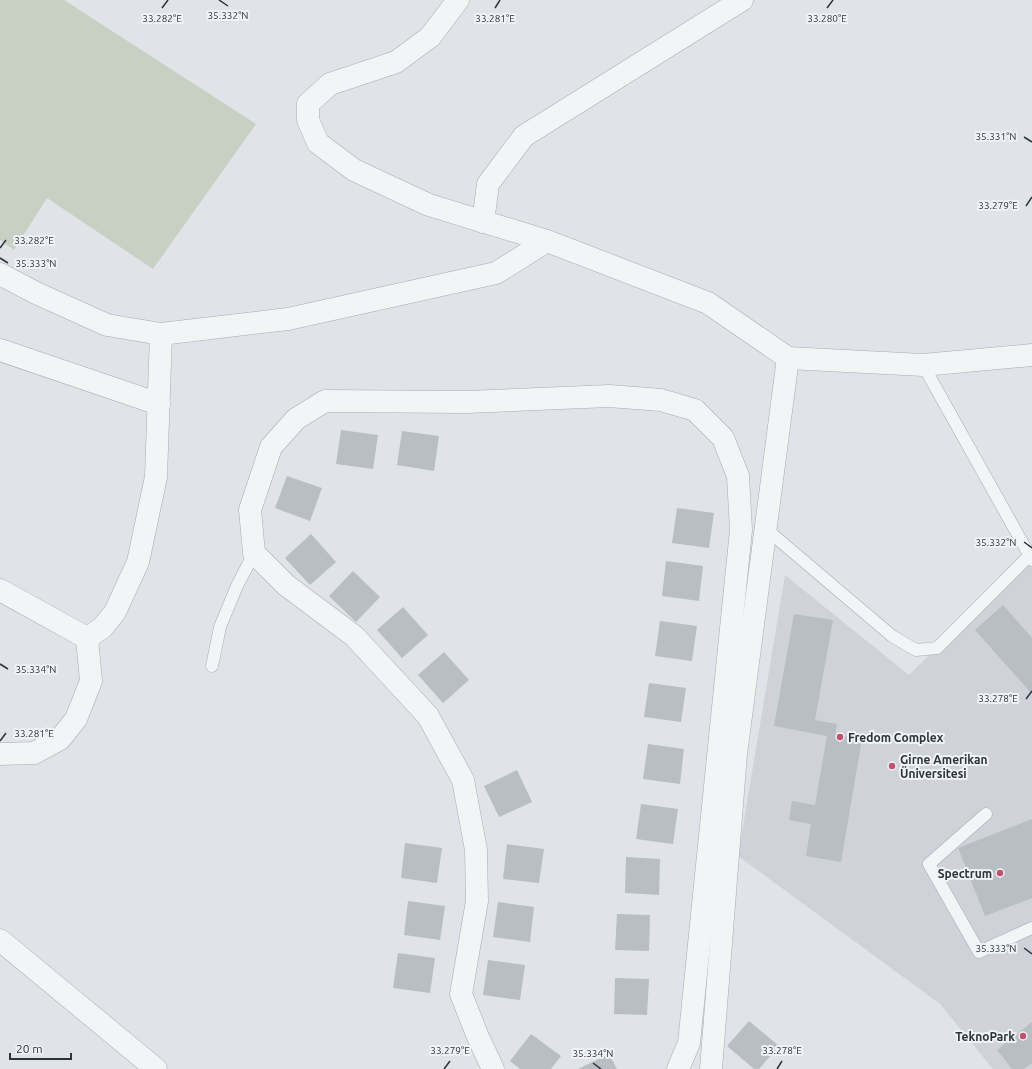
<svg xmlns="http://www.w3.org/2000/svg" width="1032" height="1069" font-family="Ubuntu,sans-serif">
  <style>
    .built { fill: #cfd3d9 }
    .green { fill: #c7d0c2 }
    .building { fill: #b8bec4 }
    .lines { fill: none; stroke-linecap: round; stroke-linejoin: round }
    .service-casing { stroke: #a6abb1; stroke-width: 13 }
    .minor-casing { stroke: #a6abb1; stroke-width: 23 }
    .service { stroke: #f3f4f6; stroke-width: 12 }
    .minor { stroke: #f3f4f6; stroke-width: 22 }
    .ticks { fill: none; stroke: #2b333d; stroke-width: 1.5 }
    .poi-dot { fill: #bf536f; stroke: #f0f3f5; stroke-width: 1.5 }
    .labels { text-anchor: middle; dominant-baseline: central; stroke-width: 4; stroke-linejoin: round; paint-order: stroke }
    .poi-label { font-size: 12px; font-weight: bold; fill: #2b333d; stroke: #f0f3f5; text-anchor: start }
    .ticks-label { font-size: 10px; text-anchor: middle; fill: #2b333d; stroke: #f0f3f5; stroke-width: 4; stroke-linejoin: round; paint-order: stroke }
  </style>
  <rect width="100%" height="100%" fill="#e0e4e8"/>
  <path class="built" d="M1032 554V1069H993L940 1004 738 856 785 575 909 675Z"/>
  <path class="green" d="M0 0H64L256 124 153 269 47 198 14 250 0 240Z"/>
  <g class="building">
    <path d="M341 430 378 435 373 469 336 464Z"/>
    <path d="M402 431 439 436 434 471 397 465Z"/>
    <path d="M287 476 322 488 310 521 275 508Z"/>
    <path d="M677 508 714 513 709 548 672 543Z"/>
    <path d="M311 534 336 562 310 585 285 558Z"/>
    <path d="M666 561 703 566 699 601 662 596Z"/>
    <path d="M353 571 380 597 356 622 329 596Z"/>
    <path d="M1003 605 1032 638V694L975 630Z"/>
    <path d="M403 607 428 635 402 658 377 630Z"/>
    <path d="M794 614 833 620 815 720 837 724 835 734 862 739 841 862 806 856 811 824 789 820 792 801 815 805 827 736 774 726Z"/>
    <path d="M660 621 697 626 692 661 655 656Z"/>
    <path d="M444 652 469 680 443 703 418 675Z"/>
    <path d="M649 683 686 688 681 722 644 717Z"/>
    <path d="M648 744 684 749 680 784 643 779Z"/>
    <path d="M517 770 532 802 499 817 484 786Z"/>
    <path d="M641 804 678 809 673 844 636 839Z"/>
    <path d="M1032 819V898L985 916 958 848Z"/>
    <path d="M405 843 442 848 437 883 401 878Z"/>
    <path d="M507 844 544 849 539 883 503 879Z"/>
    <path d="M626 857 660 859 659 895 625 893Z"/>
    <path d="M408 901 445 906 440 940 404 935Z"/>
    <path d="M498 902 534 907 530 942 493 937Z"/>
    <path d="M617 914 650 915 649 951 615 950Z"/>
    <path d="M398 953 435 958 430 993 393 988Z"/>
    <path d="M488 960 525 965 520 1000 483 995Z"/>
    <path d="M615 978 649 979 647 1015 614 1014Z"/>
    <path d="M749 1021 779 1046 759 1069H754L727 1046Z"/>
    <path d="M1032 1022V1063L1024 1069H1012L997 1050Z"/>
    <path d="M531 1034 561 1056 551 1069H520L510 1061Z"/>
    <path d="M609 1054 617 1069H578Z"/>
  </g>
  <g class="lines">
    <defs>
      <g id="service">
        <path d="M923 365 1032 560"/>
        <path d="M766 529 892 636 916 650 937 648 1029 556"/>
        <path d="M212 666 220 627 237 586 254 553"/>
        <path d="M986 814 929 864 979 952 1032 928"/>
      </g>
      <g id="minor">
        <path d="M458 0 430 37 396 62 330 84 308 104V120L318 143 354 170 429 205 547 241 708 303 788 358 923 365 1032 355"/>
        <path d="M483 222 488 184 524 136 742 0"/>
        <path d="M0 274 36 293 107 325 161 334 288 319 496 273 547 241"/>
        <path d="M0 350 159 404"/>
        <path d="M0 590 87 638"/>
        <path d="M87 638 102 628 115 612 138 562 156 477 161 334"/>
        <path d="M0 754 34 753 60 739 76 719 91 681 87 638"/>
        <path d="M0 940 156 1069"/>
        <path d="M493 1069 478 1037 461 994 477 901 476 850 463 780 428 716 354 636 286 585 254 553 250 510 271 447 296 419 325 401 467 402 609 396 661 400 695 410 723 438 738 476 741 530 689 1043 678 1069"/>
        <path d="M711 1069 736 754 788 358"/>
      </g>
    </defs>
    <use href="#service" class="service-casing"/>
    <use href="#minor" class="minor-casing"/>
    <use href="#service" class="service"/>
    <use href="#minor" class="minor"/>
  </g>
  <path class="ticks" d="M219 0 228 6M162 8 168 0M495 8 500 0M827 8 833 0M1024 137 1032 142M1026 206 1032 197M0 248 6 240M0 258 8 263M1024 542 1032 548M0 664 8 669M1026 699 1032 691M0 741 6 733M1024 948 1032 954M593 1063 601 1069M444 1069 450 1061M777 1069 782 1061"/>
  <g class="poi-dot">
    <circle cx="840" cy="737" r="4"/>
    <circle cx="892" cy="766" r="4"/>
    <circle cx="1000" cy="873" r="4"/>
    <circle cx="1023" cy="1036" r="4"/>
  </g>
  <g class="labels">
    <g class="poi-label">
      <text x="848" y="737">Fredom Complex</text>
      <text x="900" y="759">Girne Amerikan<tspan x="900" dy="14">Üniversitesi</tspan></text>
      <text x="992" y="873" text-anchor="end">Spectrum</text>
      <text x="1015" y="1036" text-anchor="end">TeknoPark</text>
    </g>
  </g>
  <g class="ticks-label">
    <text x="228" y="19">35.332°N</text>
    <text x="162" y="22">33.282°E</text>
    <text x="495" y="22">33.281°E</text>
    <text x="827" y="22">33.280°E</text>
    <text x="996" y="140">35.331°N</text>
    <text x="998" y="209">33.279°E</text>
    <text x="34" y="244">33.282°E</text>
    <text x="36" y="267">35.333°N</text>
    <text x="996" y="546">35.332°N</text>
    <text x="36" y="673">35.334°N</text>
    <text x="998" y="702">33.278°E</text>
    <text x="34" y="737">33.281°E</text>
    <text x="996" y="952">35.333°N</text>
    <text x="450" y="1054">33.279°E</text>
    <text x="782" y="1054">33.278°E</text>
    <text x="593" y="1057">35.334°N</text>
  </g>
  <path d="M10 1053v6h61v-6" fill="none" stroke="#2b333d" stroke-width="2"/>
  <text x="16" y="1053" font-size="12" fill="#2b333d" stroke="#f0f3f5" stroke-width="3" paint-order="stroke">20 m</text>
</svg>
